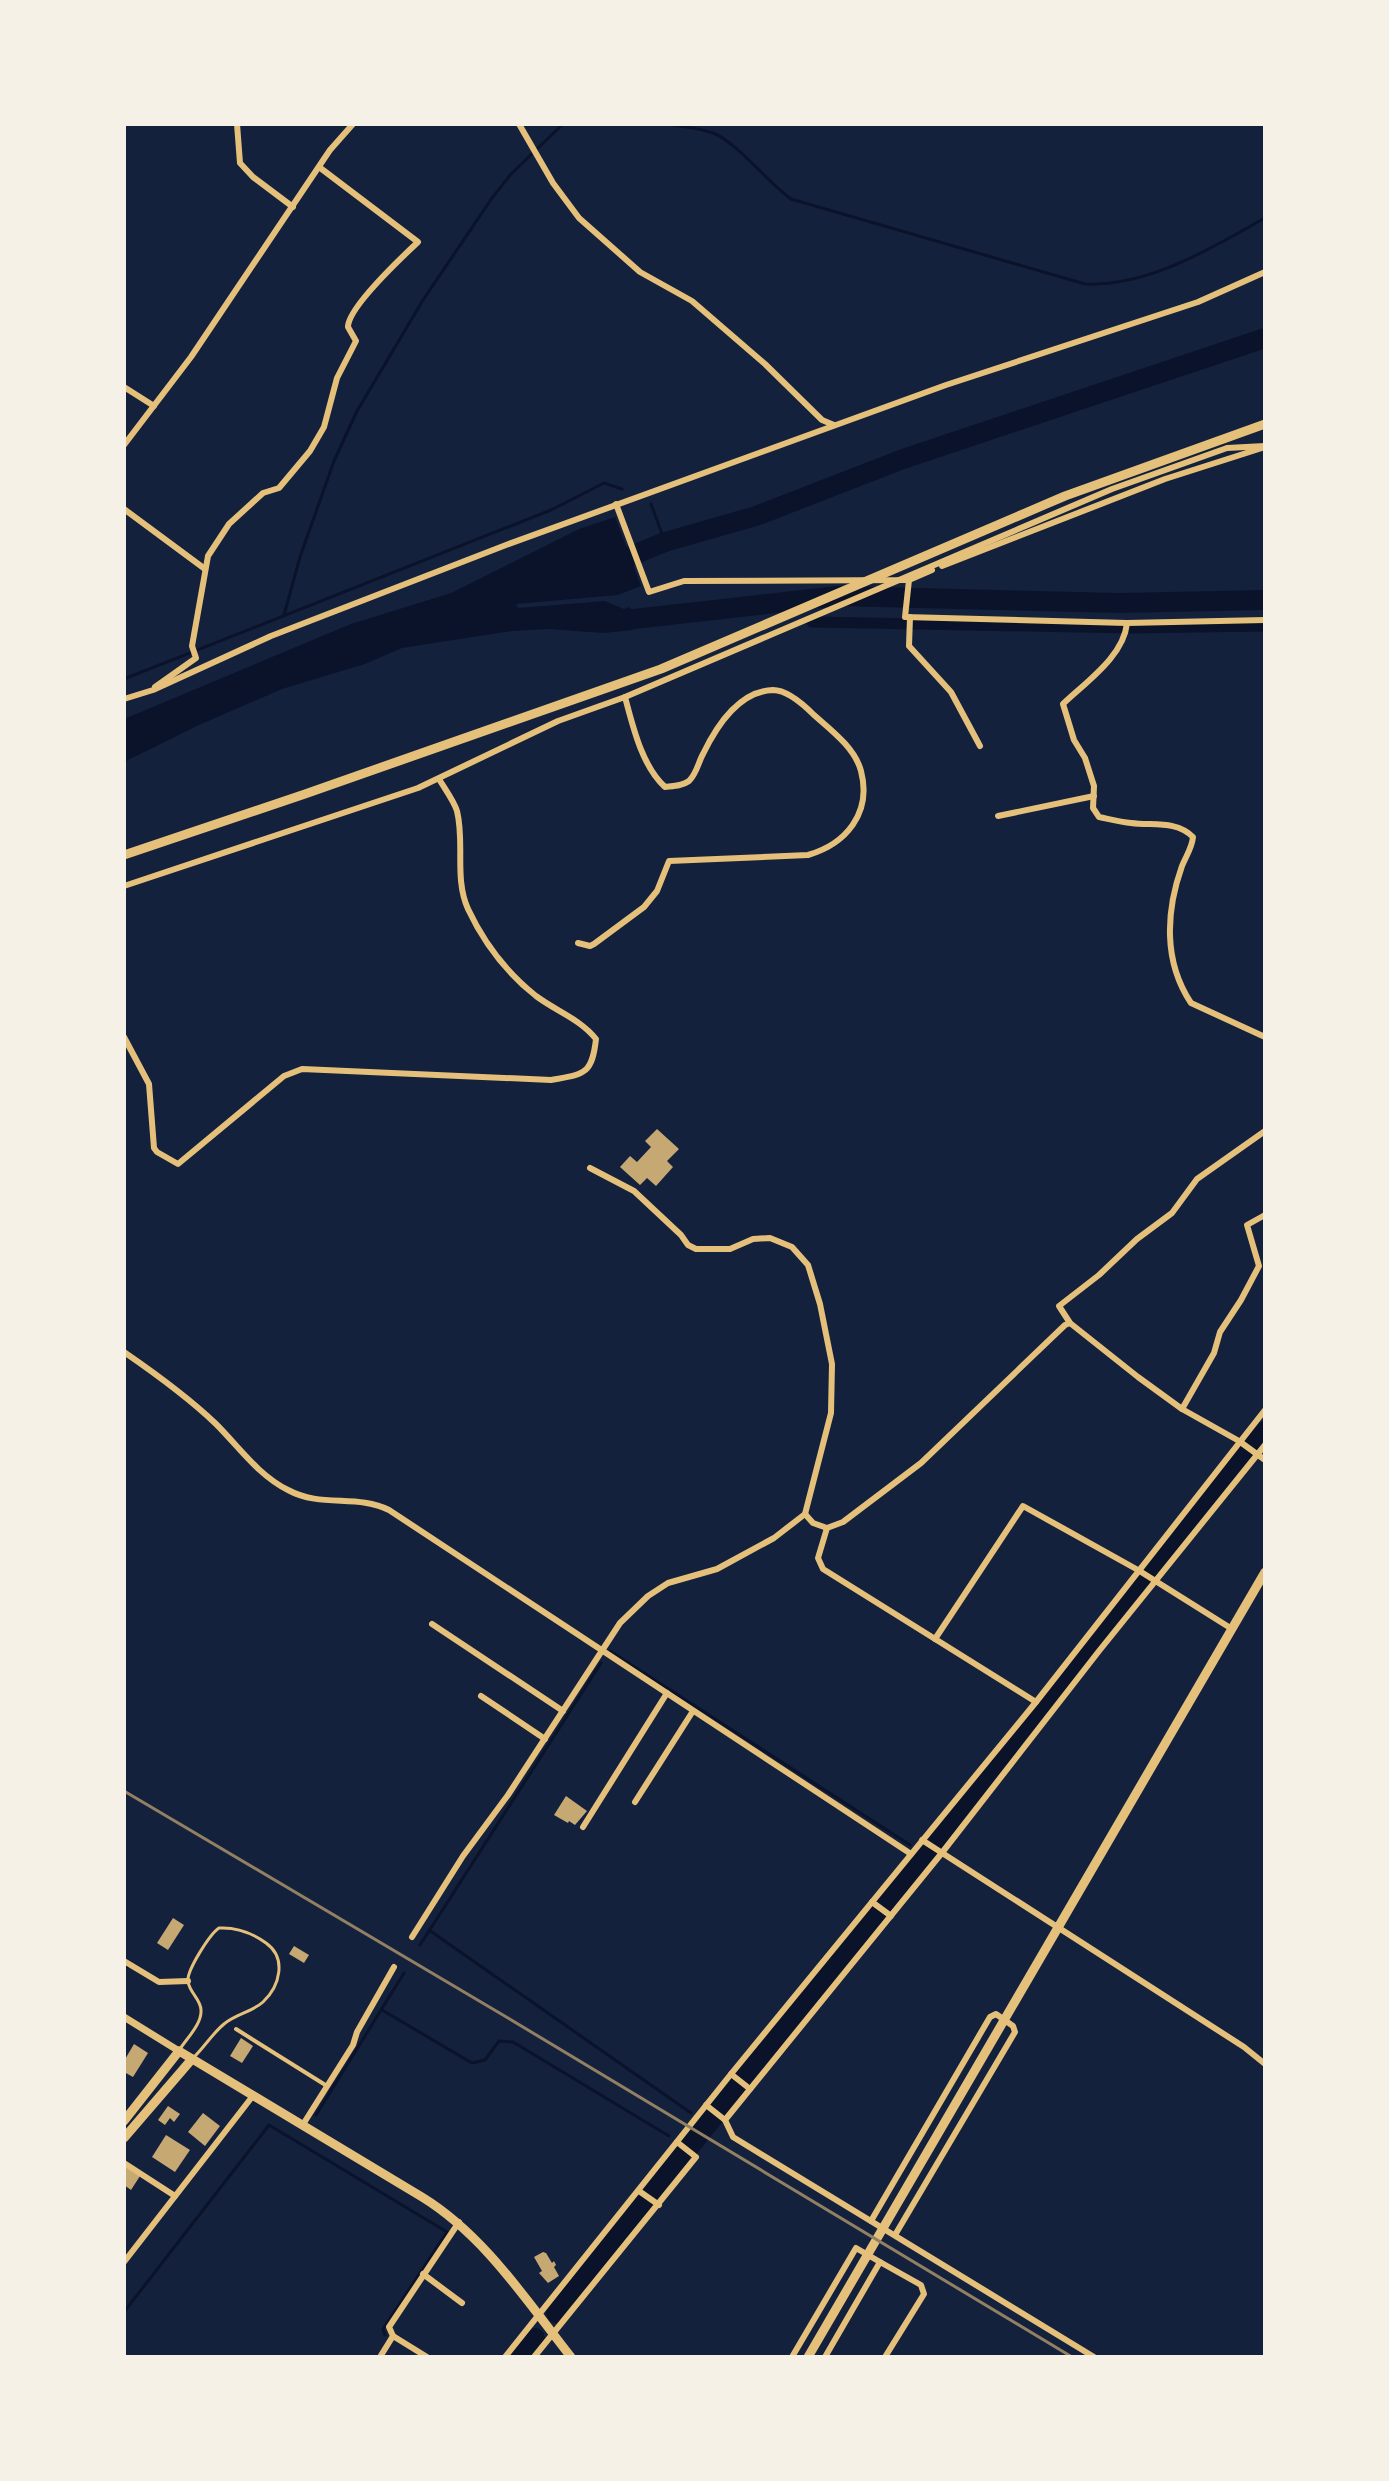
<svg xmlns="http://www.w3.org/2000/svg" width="1389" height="2481" font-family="'DejaVu Sans',sans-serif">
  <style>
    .water { fill: #0b132b }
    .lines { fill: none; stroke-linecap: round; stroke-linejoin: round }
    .stream { stroke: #0b132b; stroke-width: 3 }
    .canal { stroke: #0b132b; stroke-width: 11 }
    .river { stroke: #0b132b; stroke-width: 20 }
    .building { fill: #c6a872 }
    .service { stroke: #e5c07b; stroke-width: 3 }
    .pedestrian { stroke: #e5c07b; stroke-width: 4 }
    .minor { stroke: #e5c07b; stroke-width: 6 }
    .tertiary { stroke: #e5c07b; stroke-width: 7 }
    .primary { stroke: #e5c07b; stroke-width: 9 }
    .trunk { stroke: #e5c07b; stroke-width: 9 }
    .rail { stroke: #918062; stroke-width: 3 }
  </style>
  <rect width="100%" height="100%" fill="#14213d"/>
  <path class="water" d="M615 517 641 586 618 595 516 604 518 608 605 601 624 609 630 607 633 630 604 633 548 629 512 631 402 648 365 664 282 689 199 725 124 762V719L351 624 451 593 579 529Z"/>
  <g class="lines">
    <g class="stream">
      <path d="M669 124C683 127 700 128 713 133 738 143 767 182 791 199L1085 284C1149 287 1211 248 1265 218"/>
      <path d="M651 504 665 542"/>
      <path d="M284 615 300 557 334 461 357 411 423 300 492 198 511 174 563 124"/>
      <path d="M124 679 551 510 604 483 622 489"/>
      <path d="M610 1651 910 1845"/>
      <path d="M429 1930 691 2113"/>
      <path d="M420 1945 601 1663"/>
      <path d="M124 1965 127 1967"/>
      <path d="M382 2010 472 2063 485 2060 499 2041 513 2042 669 2136"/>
      <path d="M316 2115 404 1973"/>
      <path d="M702 2121 708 2125"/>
      <path d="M124 2312 269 2125 447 2232 383 2329 385 2335"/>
    </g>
    <path class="canal" d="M812 622 1131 628 1265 626"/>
    <g class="river">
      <path d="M604 567 665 542 756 516 903 459 1265 338"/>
      <path d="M607 622 838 596 1119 603 1265 600"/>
      <path d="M556 2313 1265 1431"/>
      <path d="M520 2357 535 2338"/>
    </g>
  </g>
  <g class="building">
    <path d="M657 1129 679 1149 667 1161 673 1167 656 1186 647 1178 640 1185 620 1167 630 1156 637 1162 651 1147 645 1141Z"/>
    <path d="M566 1796 587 1811 575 1825 569 1821 568 1823 554 1815Z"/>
    <path d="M173 1918 184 1925 168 1950 157 1943Z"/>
    <path d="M294 1946 309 1955 304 1963 289 1954Z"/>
    <path d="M241 2038 253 2046 242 2063 230 2056Z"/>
    <path d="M134 2044 148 2053 133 2077 124 2072V2061Z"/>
    <path d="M168 2106 180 2114 174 2122 170 2118 165 2125 158 2120Z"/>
    <path d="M203 2113 220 2126 205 2146 188 2132Z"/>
    <path d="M166 2135 190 2150 175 2172 152 2157Z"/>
    <path d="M124 2166 140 2176 131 2190 124 2185Z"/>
    <path d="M543 2252 546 2253 552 2263 554 2261 556 2265 554 2267 559 2276 548 2283 539 2273 542 2271 534 2257Z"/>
  </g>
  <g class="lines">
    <path class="service" d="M180 2049C187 2038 202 2024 201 2010 201 2000 190 1993 188 1982 186 1971 210 1934 219 1928 237 1927 251 1932 266 1943 287 1958 280 1986 263 2002 252 2012 236 2014 224 2024 213 2033 205 2046 195 2056"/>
    <path class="pedestrian" d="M236 2029 327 2086"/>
    <g class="minor">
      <path d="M237 124 240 163 253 177 293 207"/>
      <path d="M519 124 553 183 579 218 640 272 692 301 765 364 822 420 834 425"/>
      <path d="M124 387 154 406"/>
      <path d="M124 445 191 357 330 150 353 124"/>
      <path d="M616 504 649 592 684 581 909 580 932 570"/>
      <path d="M124 509 205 569"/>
      <path d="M942 566 1165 479 1262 448"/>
      <path d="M909 580 905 617 1127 623 1265 620"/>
      <path d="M910 617 909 646 951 692 980 746"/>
      <path d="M1127 623C1124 656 1086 682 1063 704L1074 740 1085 758 1094 786 1093 808 1099 817C1109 819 1120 822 1131 823 1153 826 1176 820 1193 837 1192 848 1186 856 1182 866 1166 911 1163 961 1191 1003L1265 1037"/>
      <path d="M155 687 196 658 192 646 208 556 229 524 263 493 279 488 310 451 324 427 337 378 356 341 348 327C348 308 402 257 418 242L319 167"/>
      <path d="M124 699 153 690 271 636 506 545 946 385 1198 302 1265 272"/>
      <path d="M998 816 1094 796"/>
      <path d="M124 886 418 788 558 721 625 697 1112 489 1227 448 1265 446"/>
      <path d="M578 943 590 946 594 944 644 907 657 891 669 861 808 855C846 844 872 813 861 771 855 748 831 730 814 715 804 705 788 690 773 690 739 691 716 727 703 754 698 763 697 773 689 781 682 786 674 786 665 787 642 766 633 727 625 697"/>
      <path d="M124 1037 149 1084 154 1148 157 1152 178 1164 284 1076 302 1069 551 1080C584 1074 592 1075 596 1039 580 1019 556 1011 536 996 507 973 484 943 468 909 454 878 465 843 457 811 454 801 445 789 439 779"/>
      <path d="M1265 1131 1197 1179 1172 1213 1137 1239 1099 1275 1059 1306 1070 1323 1138 1377 1182 1409 1239 1441 1265 1460"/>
      <path d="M124 1352C156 1374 188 1397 216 1424 239 1447 258 1475 288 1490 321 1508 357 1494 389 1510L911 1854"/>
      <path d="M1182 1409 1214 1353 1220 1332 1241 1300 1259 1266 1247 1225 1265 1215"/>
      <path d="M805 1514 813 1523 827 1528"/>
      <path d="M432 1624 563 1711"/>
      <path d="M935 1639 1023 1506 1138 1570 1232 1629"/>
      <path d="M481 1696 545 1739"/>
      <path d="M1036 1702 823 1569 818 1558 827 1528 843 1522 921 1463 1065 1325 1070 1323"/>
      <path d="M635 1802 693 1711"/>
      <path d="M583 1827 667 1693"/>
      <path d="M922 1840 1244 2047 1265 2064"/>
      <path d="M872 1902 891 1916"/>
      <path d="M412 1937 463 1856 508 1795 620 1623 648 1596 668 1583 717 1569 774 1538 805 1514 831 1413 832 1364 820 1304 808 1265 792 1247 770 1238 753 1239 730 1249H696L688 1245 681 1235 634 1191 590 1168"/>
      <path d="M124 1961 159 1982 188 1981"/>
      <path d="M731 2074 750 2089"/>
      <path d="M706 2105 725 2120 733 2137 1094 2357"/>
      <path d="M725 2120 941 1854 1099 1651 1265 1445"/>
      <path d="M302 2126 353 2045 357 2032 394 1967"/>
      <path d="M124 2163 175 2196"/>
      <path d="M639 2191 659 2205"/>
      <path d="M871 2221 990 2017 996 2014 1013 2026 1015 2032 895 2235"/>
      <path d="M124 2262 252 2097"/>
      <path d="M880 2262 921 2285 924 2294 885 2357"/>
      <path d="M423 2274 462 2303"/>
      <path d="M393 2336 427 2357"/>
      <path d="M380 2357 393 2336 389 2327 459 2222"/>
      <path d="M505 2357 731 2074 1036 1702 1265 1410"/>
      <path d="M534 2357 696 2157 677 2142"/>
      <path d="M792 2357 856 2248 880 2262 825 2357"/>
    </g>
    <path class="tertiary" d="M124 2017 179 2051"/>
    <g class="primary">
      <path d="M124 2121 179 2051 422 2197C484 2235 526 2300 571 2357"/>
      <path d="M124 2138 192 2059"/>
      <path d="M808 2357 1265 1572"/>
    </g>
    <path class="trunk" d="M124 855 305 794 661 669 1065 496 1265 424"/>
    <path class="rail" d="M124 1791 508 2018 1072 2357"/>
  </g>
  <rect width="1389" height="2481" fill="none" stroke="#f6f1e7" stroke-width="252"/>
</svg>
